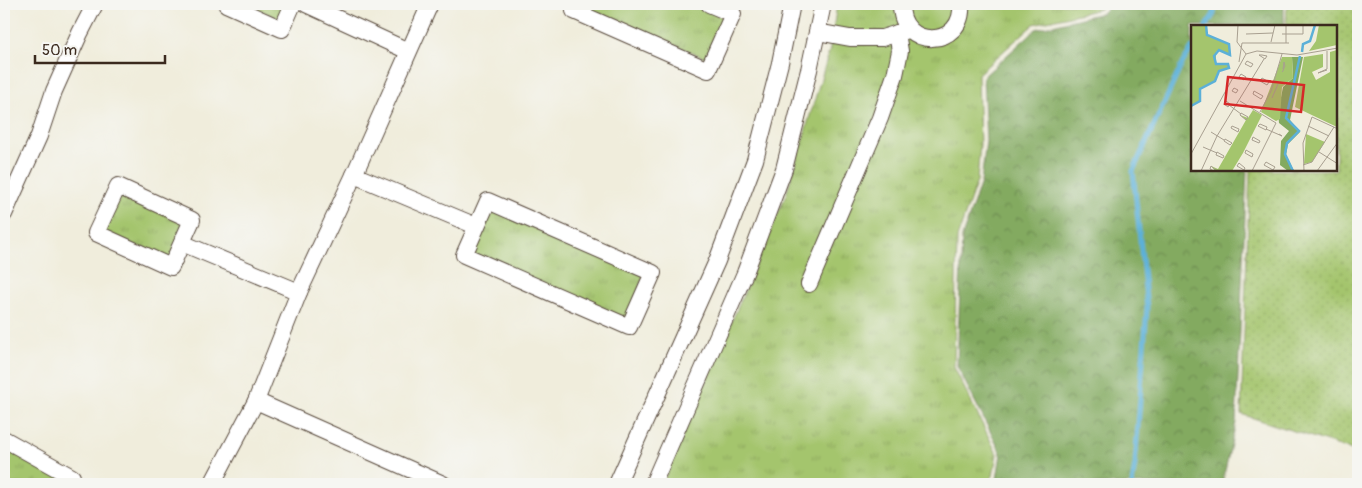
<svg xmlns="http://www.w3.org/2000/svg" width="1362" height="488" font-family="Pangolin,sans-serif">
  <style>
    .grass { fill: url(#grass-dots); stroke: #707846 }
    .forest { fill: url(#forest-crowns); stroke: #5f6a3f }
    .park { fill: url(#park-tufts); stroke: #707846 }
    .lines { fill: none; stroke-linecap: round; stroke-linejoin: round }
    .stream { stroke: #5cb0d8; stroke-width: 5 }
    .minor-casing { stroke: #56473a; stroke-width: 18 }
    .minor { stroke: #fff; stroke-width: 16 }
    .inset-river { fill: none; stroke: #5cb0d8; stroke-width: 2.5 }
    .inset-road { fill: none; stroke: #a89f90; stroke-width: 1 }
    .view { fill: #d62828; fill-opacity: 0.15; stroke: #d62828; stroke-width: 2.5 }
    .inset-edge { fill: none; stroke: #3b2a1e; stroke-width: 2.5 }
  </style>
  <defs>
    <pattern id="grass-dots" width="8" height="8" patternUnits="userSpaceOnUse" patternTransform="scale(1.25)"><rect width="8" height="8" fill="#a4c56d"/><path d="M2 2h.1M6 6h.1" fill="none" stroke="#8ea95e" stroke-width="1.8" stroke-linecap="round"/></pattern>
    <pattern id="forest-crowns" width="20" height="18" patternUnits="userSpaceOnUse" patternTransform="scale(1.25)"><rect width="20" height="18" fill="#83aa60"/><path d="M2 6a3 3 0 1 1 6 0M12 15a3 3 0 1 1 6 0" fill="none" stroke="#6c8b4f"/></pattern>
    <pattern id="park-tufts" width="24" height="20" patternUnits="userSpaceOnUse" patternTransform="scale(1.25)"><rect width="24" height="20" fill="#a4c56d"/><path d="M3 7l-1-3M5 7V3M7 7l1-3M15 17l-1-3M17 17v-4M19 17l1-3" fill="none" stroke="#8ea95e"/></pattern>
  </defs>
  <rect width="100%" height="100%" fill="#f6f6f2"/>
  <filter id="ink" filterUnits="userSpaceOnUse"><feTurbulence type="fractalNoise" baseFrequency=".02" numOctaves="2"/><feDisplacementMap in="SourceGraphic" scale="10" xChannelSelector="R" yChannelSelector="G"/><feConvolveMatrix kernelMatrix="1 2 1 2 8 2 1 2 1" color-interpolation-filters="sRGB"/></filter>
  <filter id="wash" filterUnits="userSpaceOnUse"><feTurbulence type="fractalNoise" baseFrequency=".0096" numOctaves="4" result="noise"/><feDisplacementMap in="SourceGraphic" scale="20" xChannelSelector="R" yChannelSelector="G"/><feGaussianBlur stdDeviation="1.12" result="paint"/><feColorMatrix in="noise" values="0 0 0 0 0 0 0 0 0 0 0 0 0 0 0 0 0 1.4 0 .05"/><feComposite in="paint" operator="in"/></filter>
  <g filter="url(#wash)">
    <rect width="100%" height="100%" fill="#f0eddc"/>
    <path class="grass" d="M1287 4H1358V452L1241 414 1250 170H1336V26H1286Z"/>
    <path class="forest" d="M1111 4H1284V26H1192V170H1247L1236 422 1222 484H992L997 479 1001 453 957 366 962 237 981 182 986 141 983 77 1036 29 1102 13Z"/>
    <g class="park">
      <path d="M245 4H287L280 19Z"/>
      <path d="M587 4H692L723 17 706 58 585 8Z"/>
      <path d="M837 4H1104L1100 9 1034 24 978 74 980 144 977 181 957 238 954 367 997 454 993 476 986 484H662L786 195 830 49Z"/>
      <path d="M119 191 187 219 170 260 102 231Z"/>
      <path d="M490 209 644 275 627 320 470 253Z"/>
      <path d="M4 445 67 478 64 484H4Z"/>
    </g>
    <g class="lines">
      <g class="stream">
        <path d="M1206 26 1214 14 1215 4"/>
        <path d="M1132 484 1135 464 1147 308 1133 171 1183 62 1192 48"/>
      </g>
    </g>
  </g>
  <g filter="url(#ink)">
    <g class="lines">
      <defs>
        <g id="minor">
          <path d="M226 4 282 29 293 4"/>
          <path d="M306 4 408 51"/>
          <path d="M578 4 574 11 708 70 733 14 709 4"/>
          <path d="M901 4C900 51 965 48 961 4"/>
          <path d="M817 32 850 38H882L908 30"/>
          <path d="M354 175 476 226"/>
          <path d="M118 186 192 220 171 267 96 233Z"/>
          <path d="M488 201 653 273 629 327 464 255Z"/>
          <path d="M4 214 39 136 54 91 80 33 95 4"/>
          <path d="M182 243 299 292"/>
          <path d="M809 284 880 118 895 75 900 51 897 33"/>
          <path d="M256 401 443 484"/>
          <path d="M4 439 72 477 68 484"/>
          <path d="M212 484 256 401 299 292 354 175 430 4"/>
          <path d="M617 484 717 261 755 160 780 63 792 4"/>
          <path d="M653 484 745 273 784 169 809 70 823 4"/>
        </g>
      </defs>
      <use href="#minor" class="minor-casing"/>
      <use href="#minor" class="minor"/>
    </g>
  </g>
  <g transform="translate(1191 25)">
    <rect width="146" height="146" fill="#f0eddc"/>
    <path d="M0 0H15L16 10 38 19 39 26V30L28 25 25 27V39H37L38 43 28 46 24 56 10 64 9 76 0 81ZM128 0H146V20L118 26 125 16ZM146 25H147L146 102 104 82 113 32 132 29V42L121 47 125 55 139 47V27Z" fill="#a4c56d"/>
    <path d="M101 32H112L99 95 109 107 97 119 95 130 103 146H97L89 140 90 116 98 106 88 98 87 88 92 62 102 53Z" fill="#83aa60"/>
    <path d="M91 32H101L102 53 91 62 89 94 85 96 70 87ZM62 85 71 90 52 128 41 146H24L20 141 27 144 55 95 49 90 57 93ZM115 109 134 117 121 137 113 139Z" fill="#a4c56d"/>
    <path class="inset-river" d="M111 27 112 19 119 16 124 0M0 81 9 76V64L24 56 28 46 38 43 37 39H25L23 31 28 25 39 30 38 19 16 10 15 0M102 146 94 129 96 118 108 106 95 93 109 31"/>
    <path class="inset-road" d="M47 0 46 17 55 29 66 26 106 30 147 23M88 0H104M55 9 82 8M91 9H112V0M80 17 84 0M95 18V1M68 30H71L76 31 74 34ZM56 36 62 39 60 42 54 39ZM48 37 51 18H98M136 45 127 48 136 44V26M91 47 92 46 93 43 94 41 93 37 92 44M50 49 55 52 53 55 48 52ZM71 53 78 57 76 60 69 56ZM43 63 47 65 45 68 41 66ZM63 66 72 71 70 74 62 69ZM81 73 87 59M35 76 39 79 37 82 33 79ZM49 76 85 98 61 146M38 80 50 89M69 87 80 66 91 29M50 88 57 92 55 95 49 90ZM69 99 76 102 75 105 67 101ZM41 101 48 104 47 107 40 103ZM117 101 138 111M75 104 91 111 88 109M20 107 33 115M62 112 69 116 68 118 61 115ZM34 114 41 118 39 120 33 116ZM12 122 26 128M55 125 62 129 61 132 54 128ZM26 127 33 131 32 133 25 130ZM128 127 147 139M0 129 55 29M75 137 84 142 82 145 73 140ZM48 138 54 143 53 145 46 141ZM112 140 121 137 143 102M10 146 26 111 73 34M23 146 19 144 20 141 26 146M113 146 112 118 121 92 147 104M126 146 147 117"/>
    <path class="view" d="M37 52 113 60 110 87 34 79Z"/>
    <rect width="146" height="146" class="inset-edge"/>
  </g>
  <rect width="1362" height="488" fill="none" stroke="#f6f6f2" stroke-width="20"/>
  <path d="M35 55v8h130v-8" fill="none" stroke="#3b2a1e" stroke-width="2.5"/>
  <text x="42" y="55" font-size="15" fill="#3b2a1e" stroke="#f6f6f2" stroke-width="4" paint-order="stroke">50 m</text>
</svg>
